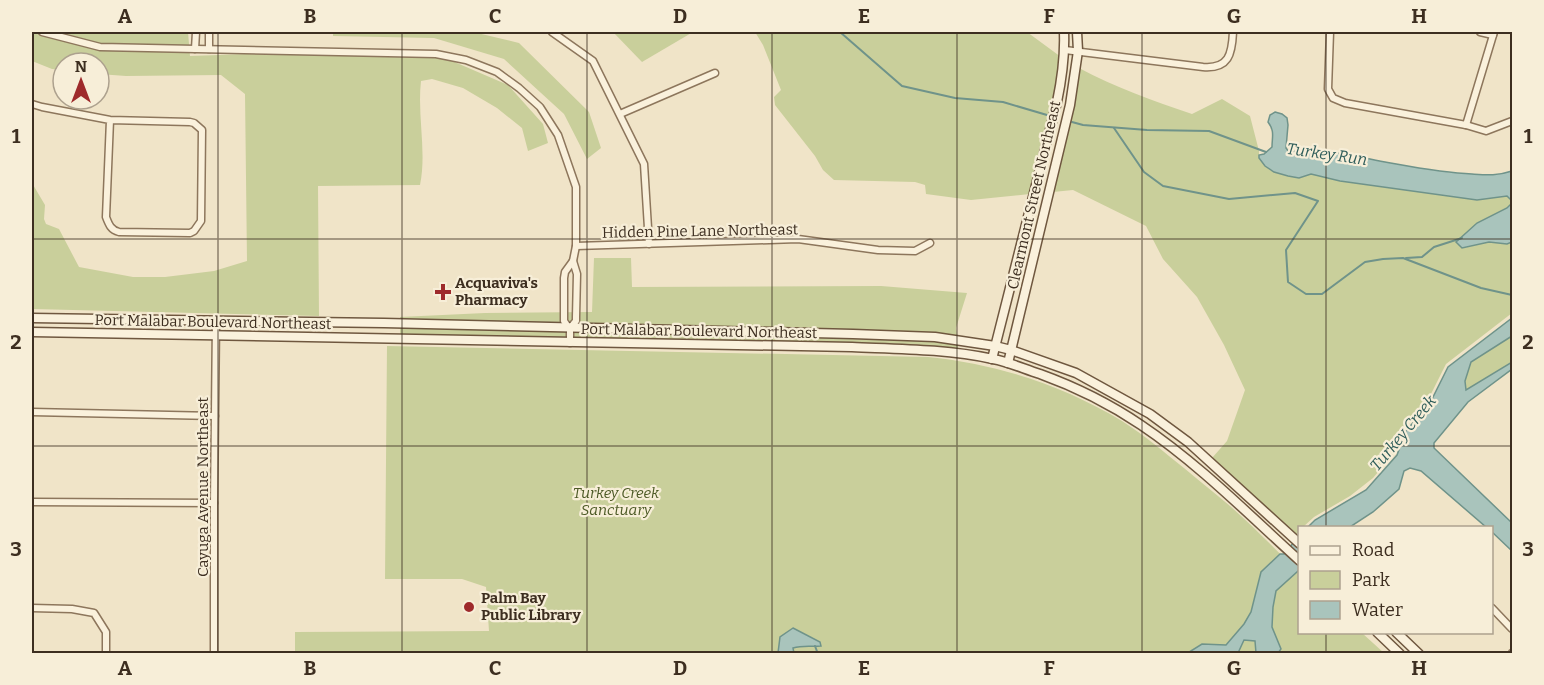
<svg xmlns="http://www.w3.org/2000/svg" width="1544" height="685" font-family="Bitter,serif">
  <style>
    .green { fill: #c9cf9b }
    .water { fill: #a9c4bc; stroke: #6f938a; stroke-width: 1.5 }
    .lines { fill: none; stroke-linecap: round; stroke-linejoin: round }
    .stream { stroke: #6f938a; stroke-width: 2 }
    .street-casing { stroke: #8d765c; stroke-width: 9 }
    .secondary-casing { stroke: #6f573f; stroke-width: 11 }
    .street { stroke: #faf1dc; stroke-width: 6 }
    .secondary { stroke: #faf1dc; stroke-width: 8 }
    .grid { fill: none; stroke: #3d2e20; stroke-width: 1.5; stroke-opacity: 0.55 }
    .poi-dot { fill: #9e2a2b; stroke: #f7eed8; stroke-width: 2 }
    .labels { text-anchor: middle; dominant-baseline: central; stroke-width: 4.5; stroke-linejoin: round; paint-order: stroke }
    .street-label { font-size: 15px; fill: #3d2e20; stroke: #f7eed8 }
    .poi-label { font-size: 15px; font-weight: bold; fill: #3d2e20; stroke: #f7eed8; text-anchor: start }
    .park-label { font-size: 15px; font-style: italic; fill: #4d5a26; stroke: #f7eed8 }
    .water-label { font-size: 16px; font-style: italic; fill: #2f5d5a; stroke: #f7eed8 }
    .neatline { fill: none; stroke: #3d2e20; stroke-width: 2 }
    .grid-label { font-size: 20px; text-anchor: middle; font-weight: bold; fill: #3d2e20 }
  </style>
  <rect width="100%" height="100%" fill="#f0e4c8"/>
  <g class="green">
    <path d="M32 32H188L190 56 247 54 379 56 436 54 508 85 543 124 548 143 528 151 522 128 497 108 463 88 432 79 421 81C417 116 427 151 420 185L318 186 319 316 32 309V183L45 205 44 219 46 224 59 229 79 267 133 277H165L214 271 247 261 245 94 221 75 126 76 99 74V63H63V70L52 69 32 61Z"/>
    <path d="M333 32H473L519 43 589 112 601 148 587 159 564 114 504 59 434 38 333 36Z"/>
    <path d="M613 32H693L642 62Z"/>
    <path d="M755 32H1027L1061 57 1054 101 1030 194 971 200 926 194 925 185 915 182 834 180 823 170 815 156 775 105 774 97 781 90 763 45Z"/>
    <path d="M1079 68C1115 87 1153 101 1192 114L1222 99 1250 116 1259 151V158L1265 166 1274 172 1288 176 1299 178 1311 174 1340 181 1477 200 1507 196 1512 201V203L1507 208 1477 223 1463 248 1489 242 1507 244 1512 242V313L1446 364 1428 400 1403 428 1396 451 1373 478 1350 496 1314 517 1303 527 1300 528 1299 532 1296 535 1212 458 1227 441 1245 390 1224 345 1197 297 1163 259 1146 226 1073 190 1053 192Z"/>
    <path d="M594 258H631L632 287 881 286 967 293 956 328 957 336 936 333 853 330 400 320V317L485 313 592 312Z"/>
    <path d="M400 328 935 341 958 345V349L935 346 852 343 570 339 400 334Z"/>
    <path d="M1512 336V362L1466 391 1464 381 1471 362Z"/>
    <path d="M387 346 928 357C997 364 1062 385 1122 421 1144 435 1164 452 1184 468 1199 481 1215 493 1230 506 1254 527 1276 550 1299 573L1300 632 1362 633 1384 653 295 654V632L489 631 486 587 462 579H385Z"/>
  </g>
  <g class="water">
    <path d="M1275 112 1282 114 1287 118 1288 125 1286 148 1289 152C1324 147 1351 156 1385 162 1413 167 1443 173 1472 174 1487 175 1497 176 1512 171V201L1507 196 1477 200 1340 181 1311 174 1299 178 1288 176 1274 172 1265 166 1259 158V155L1264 154 1272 147C1272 137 1275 131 1268 122L1270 115Z"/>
    <path d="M1512 203V242L1507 244 1489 242 1462 248 1456 242 1477 223 1507 208Z"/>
    <path d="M1512 318V336L1471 362 1465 381 1466 390 1512 362V369L1468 402 1434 443V448L1512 523V551L1492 532V528L1486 527 1421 471 1410 468 1404 471 1399 489 1373 512 1350 527H1308L1315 520 1366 490 1397 455 1406 431 1430 403 1448 367Z"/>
    <path d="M1299 536 1300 567 1298 571 1276 591 1273 607 1272 627 1281 649 1278 653H1256L1255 641 1244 640 1238 653 1186 654 1202 644 1226 645 1244 624 1251 612 1261 572 1280 554H1284Z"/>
    <path d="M793 628 820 642 821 646C811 647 803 645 793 648L794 653H778L780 637Z"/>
  </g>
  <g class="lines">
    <g class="stream">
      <path d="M840 32 902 86 955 98 1003 102 1047 115"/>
      <path d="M1072 122 1083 125 1147 130 1209 131 1266 152"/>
      <path d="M1114 128 1144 172 1163 186 1229 199 1295 193 1318 201 1286 250 1288 282 1306 294H1322L1365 262 1383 259 1403 258 1481 288 1512 295"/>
      <path d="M1406 258 1422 257 1434 247 1462 238"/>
      <path d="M815 646 818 654"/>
    </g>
    <defs>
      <g id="street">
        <path d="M42 32 100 47 436 54 466 60 497 72 519 88 540 107 558 135 576 187V246L573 261 577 274 576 317V321L570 328V343"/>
        <path d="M552 32 593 61 644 164 649 244"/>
        <path d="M1330 32 1328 89 1333 98 1345 103 1466 125 1486 131 1512 121"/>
        <path d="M1480 32 1493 35"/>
        <path d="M195 49 196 32"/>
        <path d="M209 49V32"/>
        <path d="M1065 50 1203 67C1229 69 1232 54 1233 32"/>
        <path d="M32 104 42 107 110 120 190 122 194 123 202 130 201 221 194 231 190 233 119 232C111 230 109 225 106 217L110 120"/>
        <path d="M620 114 715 73"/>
        <path d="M1466 125 1494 32"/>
        <path d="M576 246 798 239 878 250 915 251 930 243"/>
        <path d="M569 328 564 321V278L565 272 573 261"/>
        <path d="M32 412 215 416"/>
        <path d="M32 502 214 503"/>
        <path d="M32 608 72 609 94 613 106 632V654"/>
        <path d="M1492 608 1512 629"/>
        <path d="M214 654V503L216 321"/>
        <path d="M1512 654V653"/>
      </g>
      <g id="secondary">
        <path d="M32 318 384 323 853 334 935 337 995 346 1011 350 1076 373 1150 414 1188 442 1300 544"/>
        <path d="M32 332 852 347C899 349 946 349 993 359 1009 362 1024 369 1040 374 1076 387 1110 404 1141 425 1199 464 1248 514 1300 561"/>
        <path d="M992 359 1057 102C1062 78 1065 56 1064 32"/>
        <path d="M1008 363 1070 105 1078 51 1077 32"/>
        <path d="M1377 632 1400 654"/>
        <path d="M1396 632 1419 654"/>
      </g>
    </defs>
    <use href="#street" class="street-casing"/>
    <use href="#secondary" class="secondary-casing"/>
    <use href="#street" class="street"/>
    <use href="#secondary" class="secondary"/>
  </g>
  <path class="grid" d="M218 32V654M402 32V654M587 32V654M772 32V654M957 32V654M1142 32V654M1326 32V528M32 239H1512M32 446H1512M1326 632V654"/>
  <g class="poi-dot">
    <path d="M440 283h6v6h6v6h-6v6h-6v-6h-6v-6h6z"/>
    <circle cx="469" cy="607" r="6"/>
  </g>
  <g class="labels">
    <g class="street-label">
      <text transform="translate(1034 195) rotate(-77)">Clearmont Street Northeast</text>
      <text transform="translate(700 231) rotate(-1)">Hidden Pine Lane Northeast</text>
      <text transform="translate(213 322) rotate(1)">Port Malabar Boulevard Northeast</text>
      <text transform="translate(699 331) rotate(1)">Port Malabar Boulevard Northeast</text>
      <text transform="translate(203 487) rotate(-90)">Cayuga Avenue Northeast</text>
    </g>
    <g class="poi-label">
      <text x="455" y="283">Acquaviva's<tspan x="455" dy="17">Pharmacy</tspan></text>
      <text x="481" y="598">Palm Bay<tspan x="481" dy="17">Public Library</tspan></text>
    </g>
    <g class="park-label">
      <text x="616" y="493">Turkey Creek<tspan x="616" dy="17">Sanctuary</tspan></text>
    </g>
    <g class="water-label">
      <text transform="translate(1327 154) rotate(8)">Turkey Run</text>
      <text transform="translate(1403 433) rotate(-50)">Turkey Creek</text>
    </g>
  </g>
  <rect width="1544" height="685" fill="none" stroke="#f7eed8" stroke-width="66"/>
  <rect x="1298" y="526" width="195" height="108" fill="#f7eed8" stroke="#ada18e" stroke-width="1.5"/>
  <rect x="1310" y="546" width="30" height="9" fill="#faf1dc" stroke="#ada18e" stroke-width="1.5"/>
  <text x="1352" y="556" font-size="18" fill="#3d2e20">Road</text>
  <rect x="1310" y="571" width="30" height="18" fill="#c9cf9b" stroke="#ada18e" stroke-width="1.5"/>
  <text x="1352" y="586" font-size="18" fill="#3d2e20">Park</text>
  <rect x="1310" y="601" width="30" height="18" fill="#a9c4bc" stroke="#ada18e" stroke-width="1.5"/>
  <text x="1352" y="616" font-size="18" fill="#3d2e20">Water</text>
  <g transform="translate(81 81)"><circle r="28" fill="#f7eed8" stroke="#ada18e" stroke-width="1.5"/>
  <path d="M0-4.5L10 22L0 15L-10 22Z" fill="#9e2a2b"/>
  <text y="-9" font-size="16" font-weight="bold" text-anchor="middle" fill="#3d2e20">N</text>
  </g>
  <rect x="33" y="33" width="1478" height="619" class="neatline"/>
  <g class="grid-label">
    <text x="125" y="23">A</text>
    <text x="310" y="23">B</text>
    <text x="495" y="23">C</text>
    <text x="680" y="23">D</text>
    <text x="864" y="23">E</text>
    <text x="1049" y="23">F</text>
    <text x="1234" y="23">G</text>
    <text x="1419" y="23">H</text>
    <text x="16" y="143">1</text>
    <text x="1528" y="143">1</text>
    <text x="16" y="349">2</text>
    <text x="1528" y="349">2</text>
    <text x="16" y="556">3</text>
    <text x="1528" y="556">3</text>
    <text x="125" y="675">A</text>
    <text x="310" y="675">B</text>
    <text x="495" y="675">C</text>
    <text x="680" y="675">D</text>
    <text x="864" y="675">E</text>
    <text x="1049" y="675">F</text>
    <text x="1234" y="675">G</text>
    <text x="1419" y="675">H</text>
  </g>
</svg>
